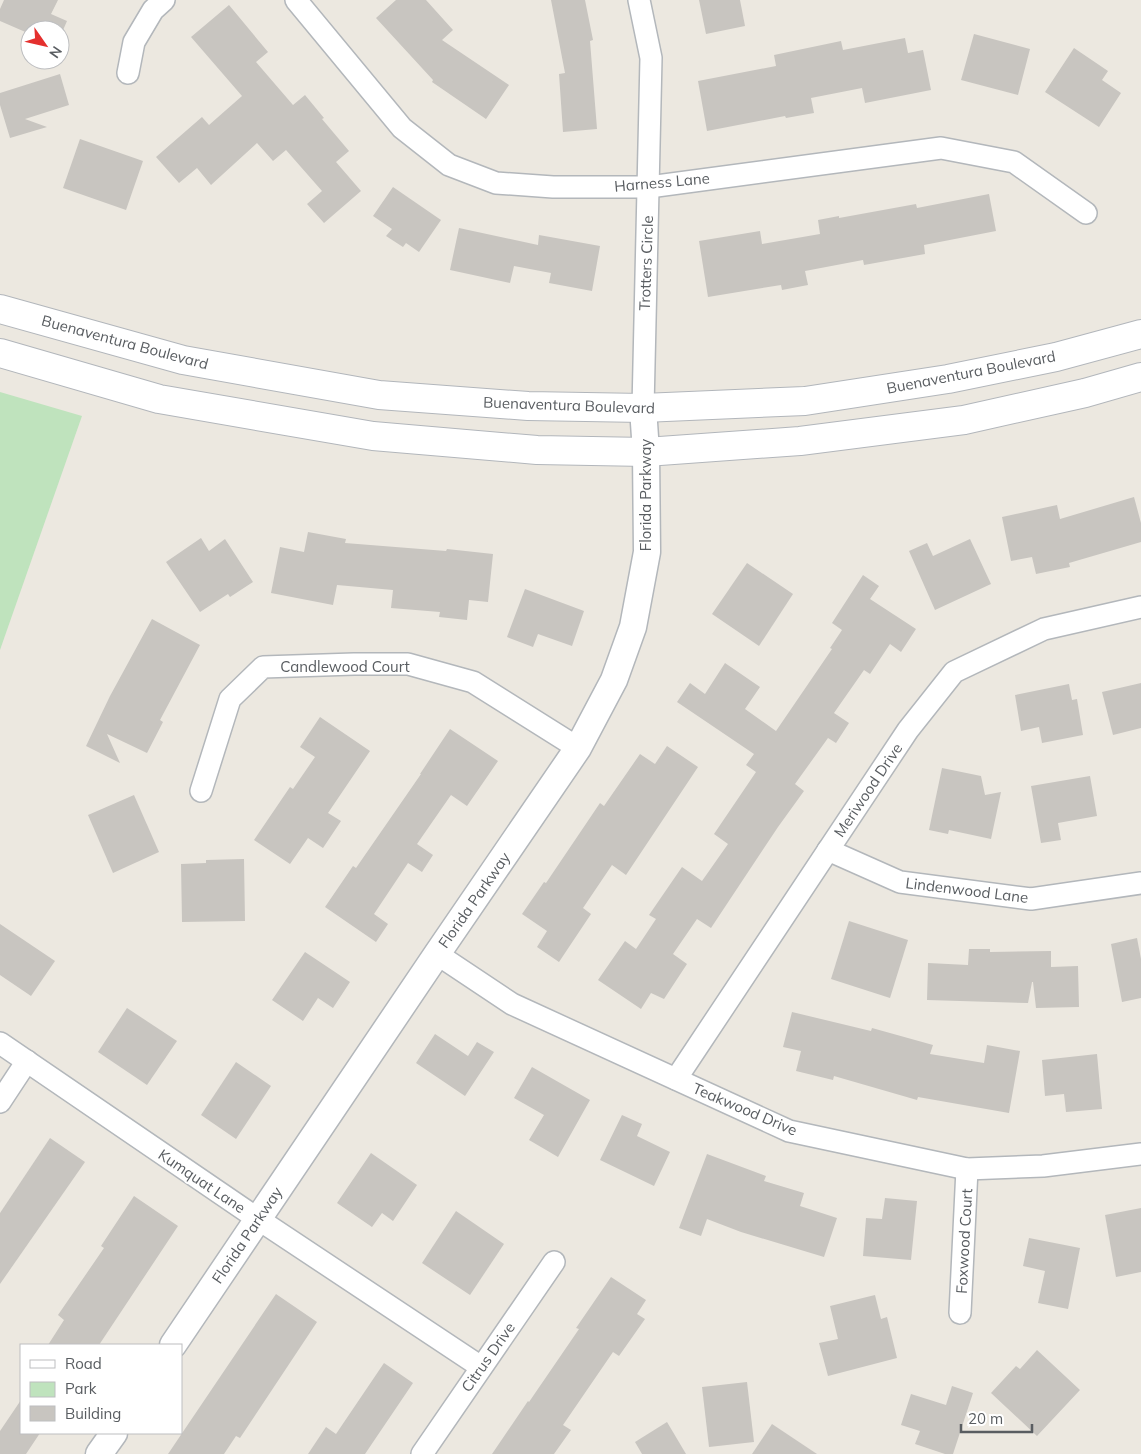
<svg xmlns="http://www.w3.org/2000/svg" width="1141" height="1454" font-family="Mulish,sans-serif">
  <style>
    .green { fill: #bfe3bd }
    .building { fill: #c8c5c0 }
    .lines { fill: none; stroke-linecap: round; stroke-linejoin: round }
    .minor-casing { stroke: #b3b7bb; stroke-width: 24 }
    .tertiary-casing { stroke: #b3b7bb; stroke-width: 29 }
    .secondary-casing { stroke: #b2b6bb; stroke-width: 30 }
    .minor { stroke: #fff; stroke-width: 21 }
    .tertiary { stroke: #fff; stroke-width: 26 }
    .secondary { stroke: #fff; stroke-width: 28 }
    .labels { text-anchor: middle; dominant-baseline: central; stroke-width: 4; stroke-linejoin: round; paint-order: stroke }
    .street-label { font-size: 15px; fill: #595d61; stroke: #fff }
  </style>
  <rect width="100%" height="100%" fill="#ece8e0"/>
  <path class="green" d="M0 392 82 416 0 650Z"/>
  <g class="building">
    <path d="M4 0H58L51 14 67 21 60 37V30H30V34L0 21V9Z"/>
    <path d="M396 0H426L453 30 442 40 509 85 486 119 432 82 433 80 376 18Z"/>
    <path d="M551 0H585L593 40 590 41 597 129 563 132 559 74 565 73Z"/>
    <path d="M699 0H740L745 26 706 34Z"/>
    <path d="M229 5 268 52 256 62 293 105 305 95 324 118 322 119 349 151 336 162 361 191 324 223 307 204 322 191 286 150 273 161 257 143 211 185 197 168 179 183 156 157 202 117 209 125 242 96 191 37Z"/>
    <path d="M974 34 1030 49 1018 95 961 80Z"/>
    <path d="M905 38 908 53 923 50 931 90 865 103 862 88 811 98 814 113 786 118 785 116 707 131 698 81 776 66 774 55 841 41 843 50Z"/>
    <path d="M1074 48 1108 71 1102 80 1121 93 1099 127 1045 92Z"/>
    <path d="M60 74 69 105 25 119 47 127 10 138 0 105V93Z"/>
    <path d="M80 139 143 161 126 210 63 188Z"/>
    <path d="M393 187 441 220 419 252 406 243 403 247 386 236 392 229 373 216Z"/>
    <path d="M989 194 996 231 924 245 925 254 864 265 863 260 805 271 808 285 782 290 781 285 708 297 699 241 760 231 762 244 820 234 818 220 839 216V218L916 204 917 208Z"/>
    <path d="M459 228 538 245 539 235 600 246 592 291 549 283 551 273 514 266 510 283 450 270Z"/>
    <path d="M1134 497 1141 523V542L1069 563 1070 567 1036 574 1032 557 1011 561 1002 517 1057 505 1060 519Z"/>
    <path d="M308 532 346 539 345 543 446 551 447 549 493 554 488 602 469 600 467 620 439 617 440 612 391 608 393 590 337 585 333 605 271 593 280 547 304 552Z"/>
    <path d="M201 538 209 551 225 539 253 582 230 597 228 594 200 612 166 562Z"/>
    <path d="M970 539 991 584 935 610 909 551 927 543 933 556Z"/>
    <path d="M747 563 793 594 759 646 712 614Z"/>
    <path d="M863 575 879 586 870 599 916 629 901 652 890 644 870 674 864 670 834 713 849 723 836 743 828 738 795 784 804 791 778 827 711 928 697 919 673 954 687 964 664 999 651 993 641 1009 598 980 625 941 636 949 656 919 649 915 682 867 702 881 728 844 714 834 756 772 746 765 754 754 677 702 690 683 705 694 725 663 760 687 745 709 776 731 832 649 830 648 842 630 832 623Z"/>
    <path d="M525 589 584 611 572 646 538 634 533 647 507 637Z"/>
    <path d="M152 619 200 645 160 720 163 722 147 753 107 734 120 763 86 746 110 696Z"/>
    <path d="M1141 683V728L1113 735 1102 692Z"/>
    <path d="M1069 684 1072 700 1077 699 1083 735 1042 743 1039 727 1021 731 1015 695Z"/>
    <path d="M320 717 370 751 328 813 341 821 323 848 308 838 290 864 254 840 290 787 293 789 315 757 300 747Z"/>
    <path d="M450 729 498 761 467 806 451 795 417 844 433 855 422 872 408 863 374 914 388 924 376 942 325 907 353 866 356 868 421 774H420Z"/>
    <path d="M667 746 698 767 626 875 612 865 583 908 591 914 559 962 537 947 547 931 522 914 544 882 546 883 600 803 604 806 640 754 655 764Z"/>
    <path d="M942 768 981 776 985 795 1001 792 991 839 949 830 948 834 929 830Z"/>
    <path d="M1090 776 1097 816 1058 823 1061 840 1041 843 1031 786Z"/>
    <path d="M134 795 159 852 113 873 88 815Z"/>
    <path d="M244 859 245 921 182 922 181 864 206 863V860Z"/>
    <path d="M849 921 908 940 890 998 831 979Z"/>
    <path d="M0 924 55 961 31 996 0 975Z"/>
    <path d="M1137 938 1141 959V998L1122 1002 1111 944Z"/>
    <path d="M969 949H990V952L1051 951V967L1078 966 1079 1007 1036 1008 1033 982H1032L1028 1003 927 1000 928 963 968 965Z"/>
    <path d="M305 952 350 982 333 1008 318 998 303 1021 272 1000Z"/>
    <path d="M127 1008 177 1041 147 1085 98 1052Z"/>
    <path d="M792 1012 871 1031 872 1028 933 1045 930 1054 984 1063 987 1045 1020 1051 1009 1113 918 1097 917 1100 834 1076 833 1080 796 1071 801 1051 783 1047Z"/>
    <path d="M435 1034 468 1056 477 1042 494 1052 465 1096 416 1063Z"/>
    <path d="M1097 1054 1102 1109 1066 1112 1064 1094 1045 1096 1042 1060Z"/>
    <path d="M236 1062 271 1086 236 1139 201 1115Z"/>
    <path d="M532 1067 590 1100 558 1157 529 1140 544 1115 514 1098Z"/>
    <path d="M622 1115 642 1124 637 1136 670 1152 654 1186 600 1160Z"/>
    <path d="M50 1138 85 1162 0 1284V1213Z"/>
    <path d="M371 1153 417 1185 393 1221 382 1213 372 1227 337 1203Z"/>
    <path d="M707 1154 766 1176 764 1181 804 1193 800 1206 837 1218 824 1257 741 1232 707 1219 701 1236 679 1228Z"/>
    <path d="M134 1196 178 1226 99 1345H48L64 1320 58 1315 104 1248 101 1246Z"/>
    <path d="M885 1198 917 1201 911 1260 863 1256 866 1218 882 1219Z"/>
    <path d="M1141 1208V1272L1116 1277 1105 1215Z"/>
    <path d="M456 1211 504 1244 470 1295 422 1263Z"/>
    <path d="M1029 1238 1080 1248 1068 1309 1038 1303 1045 1271 1023 1266Z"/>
    <path d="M611 1277 646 1300 637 1314 645 1319 619 1356 613 1352 563 1425 571 1430 554 1454H492L528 1401 529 1402 579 1329 576 1328Z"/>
    <path d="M276 1294 317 1322 240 1438 236 1436 224 1454H168Z"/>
    <path d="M875 1295 881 1319 887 1317 897 1358 828 1376 819 1343 838 1339 830 1306Z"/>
    <path d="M1037 1350 1080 1390 1037 1436 991 1393 1016 1366 1020 1369Z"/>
    <path d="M384 1363 413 1383 365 1454H308L326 1427 336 1434Z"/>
    <path d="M747 1382 754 1442 709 1447 702 1387Z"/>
    <path d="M952 1386 973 1393 953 1454H945L915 1444 920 1431 901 1425 911 1394 946 1405Z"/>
    <path d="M21 1400V1433H40L26 1454H0V1431Z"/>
    <path d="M667 1422 686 1454H642L635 1442Z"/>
    <path d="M772 1424 817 1454H752Z"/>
  </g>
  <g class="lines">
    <defs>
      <g id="minor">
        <path d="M296 0 402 128 449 165 496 183 553 187H649L941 148 1014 162 1086 213"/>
        <path d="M639 0 651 58 643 408"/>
        <path d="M128 73 134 42 153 10 164 0"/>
        <path d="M201 791 230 699 263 667 354 664H408L473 682 578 748"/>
        <path d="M828 850 900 882 1031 899 1141 883"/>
        <path d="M437 954 512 1004 789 1131 967 1169 1043 1166 1141 1154"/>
        <path d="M0 1043 258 1219 481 1367"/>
        <path d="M676 1079 908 730 954 672 1044 629 1141 607"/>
        <path d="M0 1102 27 1061"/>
        <path d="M960 1313 967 1169"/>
        <path d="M422 1454 554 1262"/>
      </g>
      <g id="tertiary">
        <path d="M173 1345 437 954 578 748 614 680 633 627 647 552 646 452 643 408"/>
        <path d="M99 1454 114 1433"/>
      </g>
      <g id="secondary">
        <path d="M0 309 183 360 379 395 528 406 643 408 805 401 948 379 1056 357 1141 334"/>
        <path d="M0 353 159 399 373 436 537 450 646 452 800 441 964 420 1085 393 1141 377"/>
      </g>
    </defs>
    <use href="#minor" class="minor-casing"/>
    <use href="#tertiary" class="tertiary-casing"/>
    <use href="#secondary" class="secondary-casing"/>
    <use href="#minor" class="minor"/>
    <use href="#tertiary" class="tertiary"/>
    <use href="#secondary" class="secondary"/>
  </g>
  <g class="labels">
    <g class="street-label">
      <text transform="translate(662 182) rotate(-5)">Harness Lane</text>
      <text transform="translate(646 263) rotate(-88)">Trotters Circle</text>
      <text transform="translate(125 342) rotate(15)">Buenaventura Boulevard</text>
      <text transform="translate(971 372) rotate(-11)">Buenaventura Boulevard</text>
      <text transform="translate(569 405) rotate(2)">Buenaventura Boulevard</text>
      <text transform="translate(645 495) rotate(-90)">Florida Parkway</text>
      <text x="345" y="666">Candlewood Court</text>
      <text transform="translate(868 790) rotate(-56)">Meriwood Drive</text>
      <text transform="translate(967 890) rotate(7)">Lindenwood Lane</text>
      <text transform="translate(474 900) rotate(-55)">Florida Parkway</text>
      <text transform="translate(745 1109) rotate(23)">Teakwood Drive</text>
      <text transform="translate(202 1181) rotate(34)">Kumquat Lane</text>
      <text transform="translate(247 1235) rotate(-56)">Florida Parkway</text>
      <text transform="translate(964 1241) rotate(-87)">Foxwood Court</text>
      <text transform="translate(488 1357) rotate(-55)">Citrus Drive</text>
    </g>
  </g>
  <rect x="20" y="1344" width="162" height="90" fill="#ffffff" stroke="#bdbec0"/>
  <rect x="30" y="1360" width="25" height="8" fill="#ffffff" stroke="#bdbec0"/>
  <text x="65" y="1369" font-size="15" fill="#595d61">Road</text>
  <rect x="30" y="1382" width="25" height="15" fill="#bfe3bd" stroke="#bdbec0"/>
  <text x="65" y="1394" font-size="15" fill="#595d61">Park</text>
  <rect x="30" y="1406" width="25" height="15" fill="#c8c5c0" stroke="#bdbec0"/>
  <text x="65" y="1419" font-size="15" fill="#595d61">Building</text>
  <g transform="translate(45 45) rotate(124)"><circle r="24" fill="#ffffff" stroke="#bdbec0"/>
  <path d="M0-4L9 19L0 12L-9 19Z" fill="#e4302e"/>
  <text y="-8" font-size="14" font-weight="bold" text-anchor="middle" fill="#595d61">N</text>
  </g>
  <path d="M961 1424v8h71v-8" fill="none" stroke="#595d61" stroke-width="2.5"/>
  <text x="968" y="1424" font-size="15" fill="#595d61" stroke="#ffffff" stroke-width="4" paint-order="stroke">20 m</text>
</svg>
